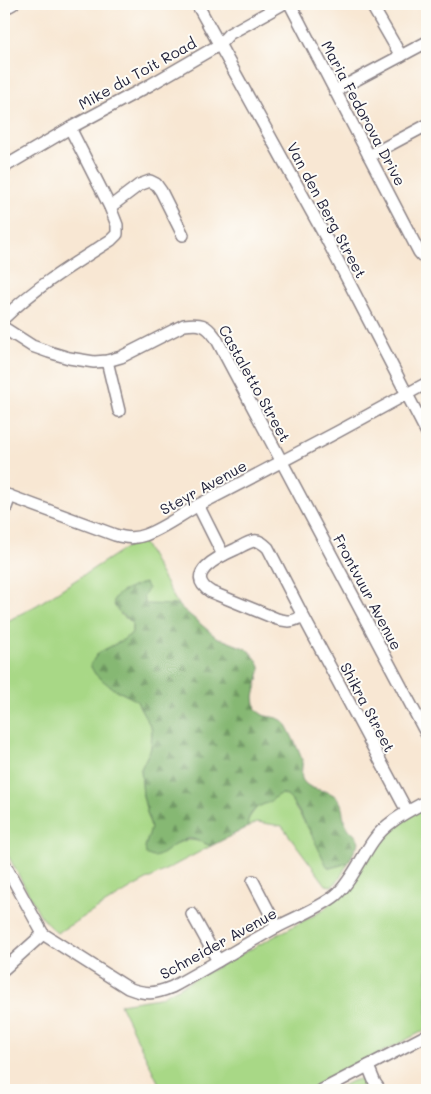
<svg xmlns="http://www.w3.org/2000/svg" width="431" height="1094" font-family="Mali,sans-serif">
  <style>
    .grass { fill: #a8d886; stroke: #657d60 }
    .forest { fill: url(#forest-firs); stroke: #546d57 }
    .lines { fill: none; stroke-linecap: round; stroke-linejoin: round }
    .street-casing { stroke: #8d8487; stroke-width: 14 }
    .street { stroke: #fff; stroke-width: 11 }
    .labels { text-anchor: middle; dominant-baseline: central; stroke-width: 4; stroke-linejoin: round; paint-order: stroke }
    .street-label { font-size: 15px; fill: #22223b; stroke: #fdfcf7 }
  </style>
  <defs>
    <pattern id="forest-firs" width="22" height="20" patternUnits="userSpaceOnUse" patternTransform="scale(1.25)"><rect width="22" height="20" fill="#86b873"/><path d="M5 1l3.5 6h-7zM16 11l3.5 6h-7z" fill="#6d9560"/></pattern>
  </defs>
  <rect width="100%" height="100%" fill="#fdfcf7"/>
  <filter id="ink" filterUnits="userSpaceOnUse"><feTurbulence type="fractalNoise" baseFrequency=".02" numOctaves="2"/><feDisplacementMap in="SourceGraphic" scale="10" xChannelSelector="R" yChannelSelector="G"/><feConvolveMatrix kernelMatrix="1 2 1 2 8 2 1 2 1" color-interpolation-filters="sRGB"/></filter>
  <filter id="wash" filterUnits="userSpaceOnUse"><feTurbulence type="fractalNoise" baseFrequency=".0096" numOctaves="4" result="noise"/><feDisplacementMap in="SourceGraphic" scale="20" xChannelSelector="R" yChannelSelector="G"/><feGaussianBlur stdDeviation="1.12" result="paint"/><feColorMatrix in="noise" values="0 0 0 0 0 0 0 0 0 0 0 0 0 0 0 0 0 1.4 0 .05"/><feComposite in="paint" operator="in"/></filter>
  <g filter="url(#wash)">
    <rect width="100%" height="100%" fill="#f8e7d3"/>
    <g class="grass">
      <path d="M142 540 178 605H146L142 598 120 614 132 622V633L123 640 98 653 112 688 136 700 152 729 151 748 141 769 143 796 151 828 145 847 160 855C181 840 186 835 211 846L135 886 57 933 48 925 39 913 4 848V623L37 605 133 543Z"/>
      <path d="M278 794H282L285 795 291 799 296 809 309 829 327 866 330 868 348 863 338 881 332 886 326 885 282 826 257 822 248 827 246 822 248 819 257 807 271 801Z"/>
      <path d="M427 805V1029L309 1090H162L120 1004 159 998 324 910 387 829Z"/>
      <path d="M360 1079 367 1081 373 1090H334L352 1081Z"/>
    </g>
    <path class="forest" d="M145 583 148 589 143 598 146 604 178 605 216 637 247 649 257 660 260 667V671L254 697 256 710C257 711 262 714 263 715 270 718 278 716 284 722 288 727 301 755 302 760 303 768 299 777 304 782 312 791 323 789 332 794 346 802 340 812 346 824 349 832 357 834 359 842L348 863 330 868 327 866C321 854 295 797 284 794 278 793 275 798 271 801 268 803 264 804 260 806 253 809 246 819 248 827L211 846C203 843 195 838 187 839 175 841 164 856 154 857 152 857 148 855 146 854L145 847 151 828 143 796 141 769 151 748 152 729 136 700 112 688 95 674 90 665 98 653 123 640 132 633V622C118 612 102 600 126 590 133 587 138 584 145 583Z"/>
  </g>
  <g filter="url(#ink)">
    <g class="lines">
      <defs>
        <g id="street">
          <path d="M197 4 325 236 427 433"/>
          <path d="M290 4 419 252 427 261"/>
          <path d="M371 4 401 56"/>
          <path d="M4 9 13 4"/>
          <path d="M335 91 427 42"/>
          <path d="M369 156 427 125"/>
          <path d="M4 167 70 128 150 85 219 45 229 34 283 4"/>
          <path d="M110 207 139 185 150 181 156 184 161 191 183 235"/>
          <path d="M4 318C37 286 72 265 111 240L117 234V225L110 207 70 128"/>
          <path d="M4 328 32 346 49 352 69 358 94 362 107 361 121 357 184 325C201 323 206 324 216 338L427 735"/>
          <path d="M107 361 119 411"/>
          <path d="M4 494 115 535C126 538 134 539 145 535 167 527 187 510 208 500 282 462 355 423 427 383"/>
          <path d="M198 505 223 555"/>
          <path d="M4 513 10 496"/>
          <path d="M303 616C292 622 289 622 277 619L211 592C182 574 220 556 236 549 242 546 248 542 254 541 260 540 264 544 268 548L303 616 407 811"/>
          <path d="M4 863 43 934 128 988C146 995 155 994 172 987 207 968 241 947 275 928 294 918 320 908 336 895 351 882 361 858 373 841 386 822 407 812 427 801"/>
          <path d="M253 881 277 927"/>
          <path d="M192 914 218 961"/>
          <path d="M4 969 43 934"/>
          <path d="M368 1066 375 1083 380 1090"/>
          <path d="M322 1090 427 1035"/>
        </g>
      </defs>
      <use href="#street" class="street-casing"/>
      <use href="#street" class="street"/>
    </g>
  </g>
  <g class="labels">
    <g class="street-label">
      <text transform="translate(137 73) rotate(-29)">Mike du Toit Road</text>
      <text transform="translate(364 113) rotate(62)">Maria Fedorova Drive</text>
      <text transform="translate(327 210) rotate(62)">Van den Berg Street</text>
      <text transform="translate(255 383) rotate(61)">Castaletto Street</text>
      <text transform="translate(203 487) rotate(-29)">Steyr Avenue</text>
      <text transform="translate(368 592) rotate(62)">Frontvuur Avenue</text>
      <text transform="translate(368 707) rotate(62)">Shikra Street</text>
      <text transform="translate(218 943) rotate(-29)">Schneider Avenue</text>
    </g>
  </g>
  <rect width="431" height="1094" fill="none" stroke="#fdfcf7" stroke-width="20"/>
</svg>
